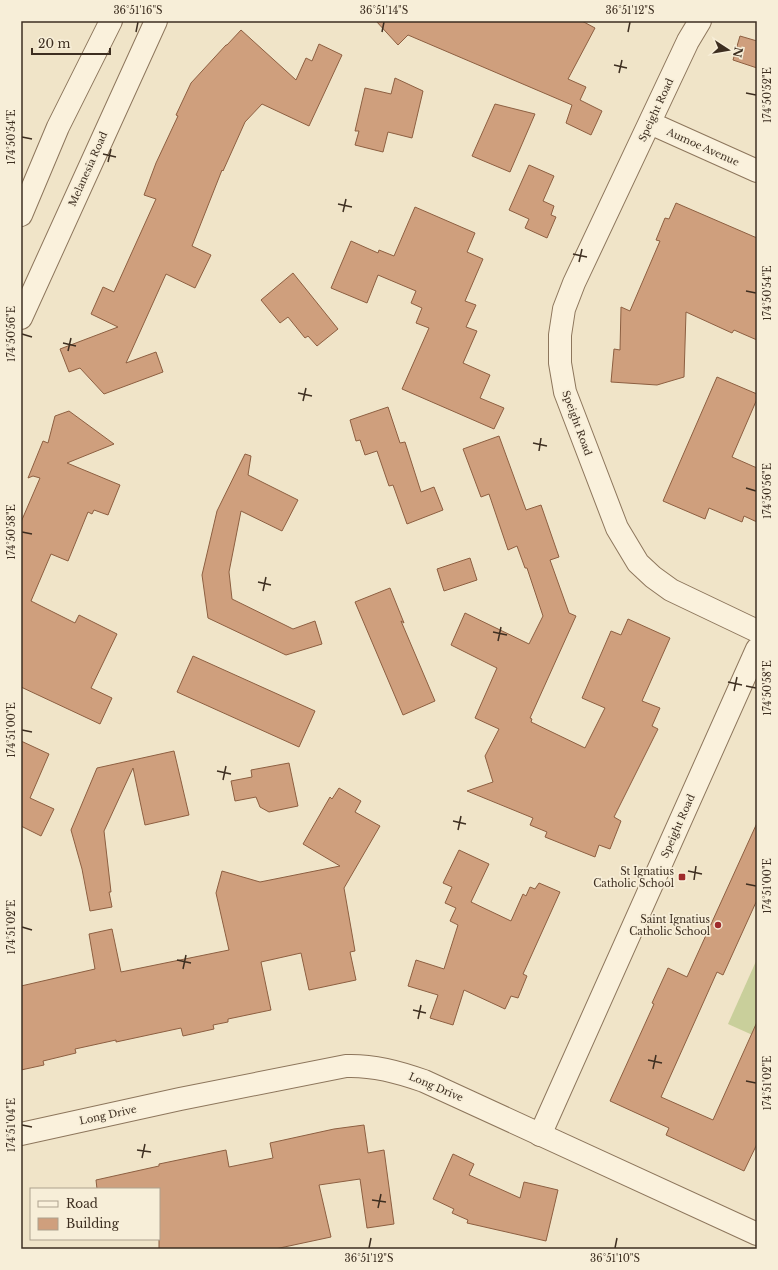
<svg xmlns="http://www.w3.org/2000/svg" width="778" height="1270" font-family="'Libre Baskerville',serif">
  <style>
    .green { fill: #c9cf9b }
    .building { fill: #cf9f7d; stroke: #8d5f41 }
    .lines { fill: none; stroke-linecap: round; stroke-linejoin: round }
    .minor-casing { stroke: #8d765c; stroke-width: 24 }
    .minor { stroke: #faf1dc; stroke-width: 22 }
    .ticks { fill: none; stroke: #3d2e20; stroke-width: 1.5 }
    .poi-dot { fill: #9e2a2b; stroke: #f7eed8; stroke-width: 1.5 }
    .labels { text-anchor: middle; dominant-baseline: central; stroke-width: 3.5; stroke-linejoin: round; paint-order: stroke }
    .street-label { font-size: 10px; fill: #3d2e20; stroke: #f7eed8 }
    .poi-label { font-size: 10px; fill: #3d2e20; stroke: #f7eed8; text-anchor: end }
    .neatline { fill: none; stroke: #3d2e20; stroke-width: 1.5 }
    .ticks-label { font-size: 10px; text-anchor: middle; fill: #3d2e20 }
  </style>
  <rect width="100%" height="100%" fill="#f0e4c8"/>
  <path class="green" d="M757 959V1037L728 1024Z"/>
  <g class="building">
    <path d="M376 21H582L595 28 568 79 586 87 580 100 602 111 591 135 566 123 572 105 408 35 398 45Z"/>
    <path d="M241 30 296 80 306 58 312 61 319 44 342 55 309 126 262 104 245 122 223 171 222 170 192 246 211 255 195 288 166 274 126 363 156 352 163 372 104 394 80 368 69 372 60 349 118 327 91 314 103 287 114 292 156 199 144 195 156 163 178 116 176 115 191 83 226 45H227Z"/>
    <path d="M740 36 757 41V68L733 60Z"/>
    <path d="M395 78 423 91 412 138 388 132 383 152 355 145 359 131H355L365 88 391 94Z"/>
    <path d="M495 104 535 114 510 172 472 156Z"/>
    <path d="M529 165 554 176 543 201 554 206 551 215 556 217 547 238 525 228 529 219 509 210Z"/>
    <path d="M676 203 757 238V340L734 330 732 333 686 312 684 377 657 385 611 382 614 349 620 350 621 307 630 311 660 241 656 240 665 218 669 219Z"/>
    <path d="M415 207 475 233 467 252 483 259 465 301 476 305 466 327 477 331 463 363 490 375 480 398 504 408 494 429 402 389 429 328 416 323 422 308 411 303 416 291 378 275 367 303 331 288 351 241 378 253 379 250 394 256Z"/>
    <path d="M293 273 338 329 317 346 308 336 305 338 288 317 280 323 261 300Z"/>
    <path d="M717 377 757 394V399L732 457 757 468V522L744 516 742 522 709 508 705 519 663 501Z"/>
    <path d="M388 407 400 443 405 442 421 492 434 487 443 510 407 524 393 485 389 486 377 451 365 455 360 440 356 441 350 420Z"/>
    <path d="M69 411 114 444 67 463 120 485 108 515 94 510 92 514 88 512 68 561 51 554 31 601 75 623 79 615 117 634 91 688 112 698 100 724 21 687V522L40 478 33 476 28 478 43 441 48 443 55 416Z"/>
    <path d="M499 436 526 510 541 505 559 557 550 560 569 613 576 616 530 718 532 719 531 722 585 748 605 708 582 698 611 631 621 635 628 619 670 638 642 701 660 708 652 726 658 729 614 817 621 821 610 849 599 845 595 857 545 837 547 832 530 825 533 818 467 791 493 782 485 756 499 729 475 718 497 668 451 645 465 613 529 644 543 616 527 568H525L517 546 508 550 489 494 481 497 463 449Z"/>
    <path d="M245 454 251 456 248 475 298 500 282 531 241 511 229 572 232 599 293 629 315 621 322 644 286 655 208 618 202 575 217 511Z"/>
    <path d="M470 558 477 580 444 591 437 569Z"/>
    <path d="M390 588 404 623 401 621 435 701 403 715 355 602Z"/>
    <path d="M193 656 315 711 299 747 177 692Z"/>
    <path d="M21 741 49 754 30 798 54 809 41 836 21 826Z"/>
    <path d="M174 751 189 815 145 825 133 768 104 831 111 892H109L112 907 90 911 82 869 71 830 97 768Z"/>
    <path d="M289 763 298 806 269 812 260 807 256 797 235 801 231 781 252 777 251 770Z"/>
    <path d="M339 788 361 801 355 812 380 826 344 888 355 951 350 952 356 980 309 990 301 953 261 962 271 1010 228 1019V1022L213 1025 214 1029 183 1036 181 1028 116 1042V1040L75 1049 76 1053 43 1061 44 1065 21 1070V986L95 969 89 934 112 929 121 972 229 950 216 893 222 871 260 882 340 866 303 844 330 797 332 799Z"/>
    <path d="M757 823V900L723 975 717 972 661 1097 713 1120 757 1022V1144L744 1171 666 1135 669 1128 610 1101 654 1004 652 1003 668 968 687 977Z"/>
    <path d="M459 850 489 864 471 902 511 921 523 894 526 896 530 887 535 889 539 883 560 892 523 974 527 976 518 998 511 996 505 1009 464 990 453 1025 430 1018 438 995 408 986 416 960 444 969 458 925 450 921 456 908 445 903 452 887 443 883Z"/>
    <path d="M364 1125 368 1153 384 1150 394 1224 367 1228 360 1179 319 1185 331 1237 275 1249H159V1189H97L96 1180 159 1166V1164L226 1150 229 1167 273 1158 270 1143 334 1129Z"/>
    <path d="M453 1154 474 1164 469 1175 520 1198 524 1182 558 1190 546 1241 467 1223 468 1220 452 1213 454 1209 433 1199Z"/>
  </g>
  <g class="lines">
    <defs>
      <g id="minor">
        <path d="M700 21 688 41 574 283 564 309 560 335V363L565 392 617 528 638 563 653 577 671 590 757 631"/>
        <path d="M650 123 757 171"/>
        <path d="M21 215 58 127 111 21"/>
        <path d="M21 318 156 21"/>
        <path d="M21 1134 180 1099 346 1066C373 1065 398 1072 424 1081L757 1234"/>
        <path d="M540 1135 757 649"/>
      </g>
    </defs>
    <use href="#minor" class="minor-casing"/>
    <use href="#minor" class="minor"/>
  </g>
  <path class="ticks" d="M136 32 138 22M382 32 384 22M628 32 630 22M614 65 627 68M619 73 622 60M746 93 756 95M22 137 32 139M103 154 116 157M108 162 111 149M338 204 352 207M343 212 346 199M573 254 587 257M579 262 582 249M746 291 756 293M22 334 32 337M63 343 76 346M68 351 71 338M298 393 312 396M303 401 306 388M533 443 547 446M539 451 541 438M746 488 756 491M22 532 32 534M258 582 271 585M263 591 266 577M493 632 507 635M498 641 501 627M728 682 742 685M746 686 756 688M734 691 737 677M22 730 32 732M217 771 231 774M223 780 226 766M453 821 466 824M458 830 461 816M688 871 702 874M694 880 696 866M746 884 756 886M22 927 32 930M177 960 191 963M183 969 186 955M413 1010 426 1013M418 1019 421 1005M648 1060 662 1063M653 1069 656 1055M746 1081 756 1083M22 1125 32 1127M137 1150 151 1152M142 1158 145 1144M372 1200 386 1202M378 1208 381 1194M369 1248 371 1238M615 1248 617 1238"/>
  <g class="poi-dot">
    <rect x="678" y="873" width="8" height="8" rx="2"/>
    <circle cx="718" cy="925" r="4"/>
  </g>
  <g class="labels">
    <g class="street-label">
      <text transform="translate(656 110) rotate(-65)">Speight Road</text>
      <text transform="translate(703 147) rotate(24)">Aumoe Avenue</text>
      <text transform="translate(88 169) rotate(-66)">Melanesia Road</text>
      <text transform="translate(577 423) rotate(70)">Speight Road</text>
      <text transform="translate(678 826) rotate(-66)">Speight Road</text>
      <text transform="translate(436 1087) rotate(23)">Long Drive</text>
      <text transform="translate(108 1115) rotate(-12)">Long Drive</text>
    </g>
    <g class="poi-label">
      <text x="674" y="871">St Ignatius<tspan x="674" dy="12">Catholic School</tspan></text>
      <text x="710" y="919">Saint Ignatius<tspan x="710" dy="12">Catholic School</tspan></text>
    </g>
  </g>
  <rect width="778" height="1270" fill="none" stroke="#f7eed8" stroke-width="44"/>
  <rect x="30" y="1188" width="130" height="52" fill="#f7eed8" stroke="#ada18e"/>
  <rect x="38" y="1201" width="20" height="6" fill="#faf1dc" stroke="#ada18e"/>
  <text x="66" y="1208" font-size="12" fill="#3d2e20">Road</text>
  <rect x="38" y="1218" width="20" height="12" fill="#cf9f7d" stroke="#ada18e"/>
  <text x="66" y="1228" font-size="12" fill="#3d2e20">Building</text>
  <g transform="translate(728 50) rotate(102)" stroke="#f7eed8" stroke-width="3" paint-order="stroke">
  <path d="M0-3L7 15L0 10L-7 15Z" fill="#3d2e20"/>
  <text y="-6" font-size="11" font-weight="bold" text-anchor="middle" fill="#3d2e20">N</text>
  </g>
  <path d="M32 48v6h78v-6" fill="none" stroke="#3d2e20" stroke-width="2"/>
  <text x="38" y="48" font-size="12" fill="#3d2e20" stroke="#f7eed8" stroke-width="3" paint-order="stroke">20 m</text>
  <rect x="22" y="22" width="734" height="1226" class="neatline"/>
  <g class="ticks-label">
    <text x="138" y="14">36°51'16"S</text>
    <text x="384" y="14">36°51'14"S</text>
    <text x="630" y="14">36°51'12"S</text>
    <text transform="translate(767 95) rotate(-90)" y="4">174°50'52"E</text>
    <text transform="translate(11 137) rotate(-90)" y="4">174°50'54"E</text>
    <text transform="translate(767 293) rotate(-90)" y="4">174°50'54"E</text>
    <text transform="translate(11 334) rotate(-90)" y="4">174°50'56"E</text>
    <text transform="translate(767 491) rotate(-90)" y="4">174°50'56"E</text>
    <text transform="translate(11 532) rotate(-90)" y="4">174°50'58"E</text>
    <text transform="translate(767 688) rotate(-90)" y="4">174°50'58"E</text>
    <text transform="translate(11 730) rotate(-90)" y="4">174°51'00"E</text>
    <text transform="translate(767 886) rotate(-90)" y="4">174°51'00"E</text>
    <text transform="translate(11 927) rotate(-90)" y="4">174°51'02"E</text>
    <text transform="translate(767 1083) rotate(-90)" y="4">174°51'02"E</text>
    <text transform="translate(11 1125) rotate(-90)" y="4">174°51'04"E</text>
    <text x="369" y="1262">36°51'12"S</text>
    <text x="615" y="1262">36°51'10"S</text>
  </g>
</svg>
